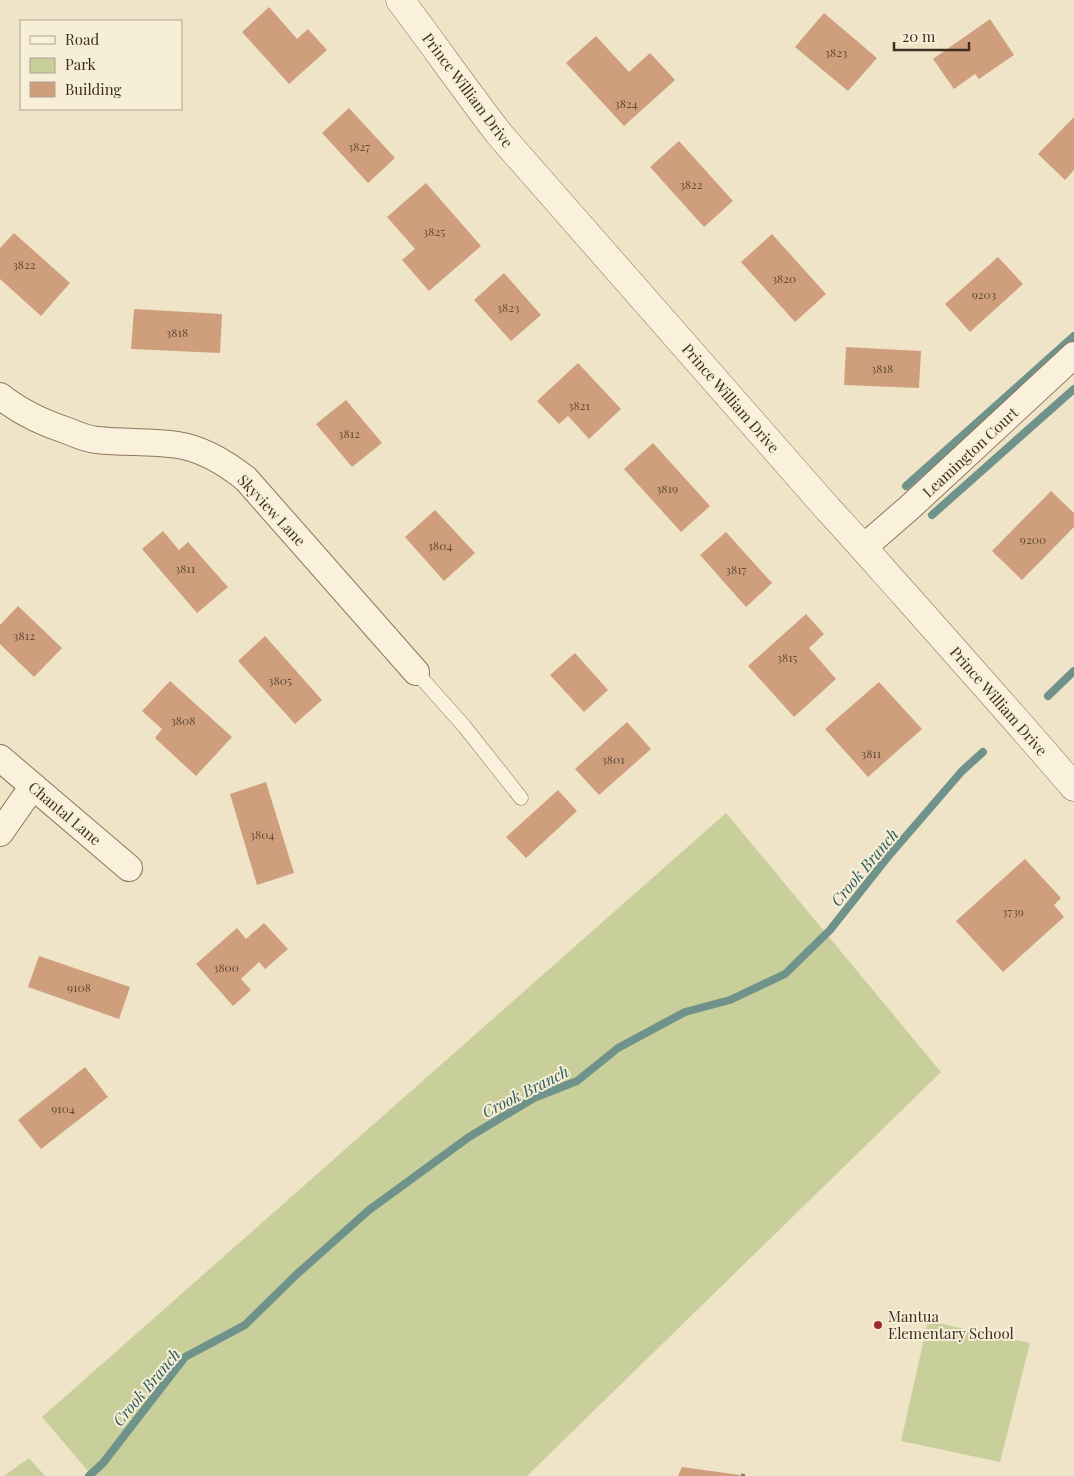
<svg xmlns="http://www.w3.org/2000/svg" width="1074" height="1476" font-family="'Playfair Display',serif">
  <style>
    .green { fill: #c9cf9b }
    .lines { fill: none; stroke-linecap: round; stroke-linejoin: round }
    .stream { stroke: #6f938a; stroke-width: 8 }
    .building { fill: #cf9f7d }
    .service-casing { stroke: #8d765c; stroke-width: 15 }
    .minor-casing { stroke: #8d765c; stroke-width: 28 }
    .tertiary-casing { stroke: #8d765c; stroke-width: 29 }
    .path { stroke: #8d765c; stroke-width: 3; stroke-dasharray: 4 2.5; stroke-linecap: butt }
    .service { stroke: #faf1dc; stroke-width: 14 }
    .minor { stroke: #faf1dc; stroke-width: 26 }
    .tertiary { stroke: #faf1dc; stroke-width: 28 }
    .poi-dot { fill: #9e2a2b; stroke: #f7eed8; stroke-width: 2 }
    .labels { text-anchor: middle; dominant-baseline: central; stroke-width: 4; stroke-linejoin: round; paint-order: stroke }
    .number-label { font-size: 12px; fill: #624a37 }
    .street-label { font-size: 15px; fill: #3d2e20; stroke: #f7eed8 }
    .poi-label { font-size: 15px; fill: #3d2e20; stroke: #f7eed8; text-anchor: start }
    .water-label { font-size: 16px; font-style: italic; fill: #2f5d5a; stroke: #f7eed8 }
  </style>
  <rect width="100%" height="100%" fill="#f0e4c8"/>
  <g class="green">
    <path d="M726 813 941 1072 527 1476H92L42 1417Z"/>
    <path d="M928 1321 1030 1343 1000 1462 901 1441Z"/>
    <path d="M29 1458 45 1476H4Z"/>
  </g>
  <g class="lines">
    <g class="stream">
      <path d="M906 486 1074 336"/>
      <path d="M932 515 1074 389"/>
      <path d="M1048 696 1074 671"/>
      <path d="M89 1476 103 1463 185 1357 245 1325 296 1275 369 1210 469 1137 534 1098 577 1081 618 1048 685 1012 730 1000 785 974 830 930 887 858 962 771 983 752"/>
    </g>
  </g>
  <g class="building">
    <path d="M269 7 297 39 308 29 327 50 289 84 242 32Z"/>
    <path d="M824 13 877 58 848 91 795 47Z"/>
    <path d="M990 19 1014 55 979 79 975 74 954 89 933 59Z"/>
    <path d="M596 36 629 72 650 53 675 80 624 126 566 63Z"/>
    <path d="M349 108 395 158 368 183 322 133Z"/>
    <path d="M1074 117V170L1065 180 1038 154Z"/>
    <path d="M679 141 733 201 704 227 650 167Z"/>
    <path d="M426 183 481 246 429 291 402 260 415 249 387 217Z"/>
    <path d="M14 233 70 283 41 316 0 279V248Z"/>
    <path d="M772 234 826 294 795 322 741 262Z"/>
    <path d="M998 257 1023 284 970 332 945 304Z"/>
    <path d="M504 273 541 315 511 341 474 300Z"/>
    <path d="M134 309 222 314 220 353 131 349Z"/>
    <path d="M846 347 921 351 919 388 844 385Z"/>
    <path d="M578 363 621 409 589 439 568 416 559 424 537 401Z"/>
    <path d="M346 400 382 443 352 467 316 424Z"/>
    <path d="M653 443 710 506 681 532 624 469Z"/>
    <path d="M1051 491 1074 513V527L1022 580 992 551Z"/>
    <path d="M435 510 475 553 444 581 405 537Z"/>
    <path d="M163 531 179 550 188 542 228 587 197 613 142 549Z"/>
    <path d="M726 532 772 583 746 607 700 555Z"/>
    <path d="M18 606 62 648 34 677 0 644V625Z"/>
    <path d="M806 614 824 634 809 648 836 679 794 717 748 666Z"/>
    <path d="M265 636 322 700 295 724 238 661Z"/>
    <path d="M575 653 608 690 584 712 550 675Z"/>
    <path d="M170 681 232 737 196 776 155 738 162 729 142 711Z"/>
    <path d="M879 682 922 729 868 777 825 729Z"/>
    <path d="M627 722 651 749 599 795 575 769Z"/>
    <path d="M266 782 294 873 257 885 230 794Z"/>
    <path d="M558 790 577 811 526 858 506 837Z"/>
    <path d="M1025 859 1061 898 1054 905 1064 917 1003 972 956 921Z"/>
    <path d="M264 923 288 949 265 969 259 962 241 979 251 990 233 1006 196 964 237 928 246 939Z"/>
    <path d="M39 956 130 987 119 1019 28 987Z"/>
    <path d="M85 1067 108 1097 41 1149 18 1120Z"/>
    <path d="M682 1467 740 1475V1476H678Z"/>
  </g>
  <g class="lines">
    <defs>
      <path id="service" d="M416 672 464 726 521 798"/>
      <g id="minor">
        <path d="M0 396C20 412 43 423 68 431 77 435 87 439 97 440 124 443 151 441 178 445 203 449 226 463 246 479L416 672"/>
        <path d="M864 547 909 508 1074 355"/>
        <path d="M0 758 129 868"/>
        <path d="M0 833 33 786"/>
      </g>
      <path id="tertiary" d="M400 0C434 45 466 91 500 135L828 509C855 538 881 568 907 597 963 660 1019 723 1074 787"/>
    </defs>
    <use href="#service" class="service-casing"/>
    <use href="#minor" class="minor-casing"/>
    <use href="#tertiary" class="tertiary-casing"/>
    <path class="path" d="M741 1475 746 1476"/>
    <use href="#service" class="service"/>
    <use href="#minor" class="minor"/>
    <use href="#tertiary" class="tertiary"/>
  </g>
  <circle class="poi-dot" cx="878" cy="1325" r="5"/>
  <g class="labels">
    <g class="number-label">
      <text x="836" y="52">3823</text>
      <text x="626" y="103">3824</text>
      <text x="359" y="146">3827</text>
      <text x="691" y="184">3822</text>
      <text x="434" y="231">3825</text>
      <text x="24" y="264">3822</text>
      <text x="784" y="278">3820</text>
      <text x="984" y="294">9203</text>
      <text x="508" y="307">3823</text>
      <text x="177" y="332">3818</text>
      <text x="882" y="368">3818</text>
      <text x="579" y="405">3821</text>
      <text x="349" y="433">3812</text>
      <text x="667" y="488">3819</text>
      <text x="1033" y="539">9200</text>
      <text x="440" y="545">3804</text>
      <text x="185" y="568">3811</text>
      <text x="736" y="569">3817</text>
      <text x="24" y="635">3812</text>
      <text x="787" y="657">3815</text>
      <text x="280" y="680">3805</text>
      <text x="183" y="720">3808</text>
      <text x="871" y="753">3811</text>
      <text x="613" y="759">3801</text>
      <text x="262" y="834">3804</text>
      <text x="1013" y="911">3739</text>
      <text x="226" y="967">3800</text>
      <text x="79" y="987">9108</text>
      <text x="63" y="1108">9104</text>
    </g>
    <g class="street-label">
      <text transform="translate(468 90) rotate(53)">Prince William Drive</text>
      <text transform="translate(731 398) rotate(49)">Prince William Drive</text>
      <text transform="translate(970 452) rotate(-43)">Leamington Court</text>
      <text transform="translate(272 510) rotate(47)">Skyview Lane</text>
      <text transform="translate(999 701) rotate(49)">Prince William Drive</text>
      <text transform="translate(65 813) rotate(40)">Chantal Lane</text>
    </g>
    <g class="poi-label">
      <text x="888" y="1316">Mantua<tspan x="888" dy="17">Elementary School</tspan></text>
    </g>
    <g class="water-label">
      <text transform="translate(864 867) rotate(-50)">Crook Branch</text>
      <text transform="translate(525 1091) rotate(-27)">Crook Branch</text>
      <text transform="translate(146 1387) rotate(-50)">Crook Branch</text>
    </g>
  </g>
  <rect x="20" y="20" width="162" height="90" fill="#f7eed8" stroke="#ada18e"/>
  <rect x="30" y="36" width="25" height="8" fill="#faf1dc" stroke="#ada18e"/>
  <text x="65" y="45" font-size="15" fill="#3d2e20">Road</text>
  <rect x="30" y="58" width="25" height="15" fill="#c9cf9b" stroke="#ada18e"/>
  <text x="65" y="70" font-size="15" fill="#3d2e20">Park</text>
  <rect x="30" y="82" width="25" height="15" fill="#cf9f7d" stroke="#ada18e"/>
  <text x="65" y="95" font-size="15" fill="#3d2e20">Building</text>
  <path d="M894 42v8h75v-8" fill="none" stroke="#3d2e20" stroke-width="2.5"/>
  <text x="902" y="42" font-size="15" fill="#3d2e20" stroke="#f7eed8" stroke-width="4" paint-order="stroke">20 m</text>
</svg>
